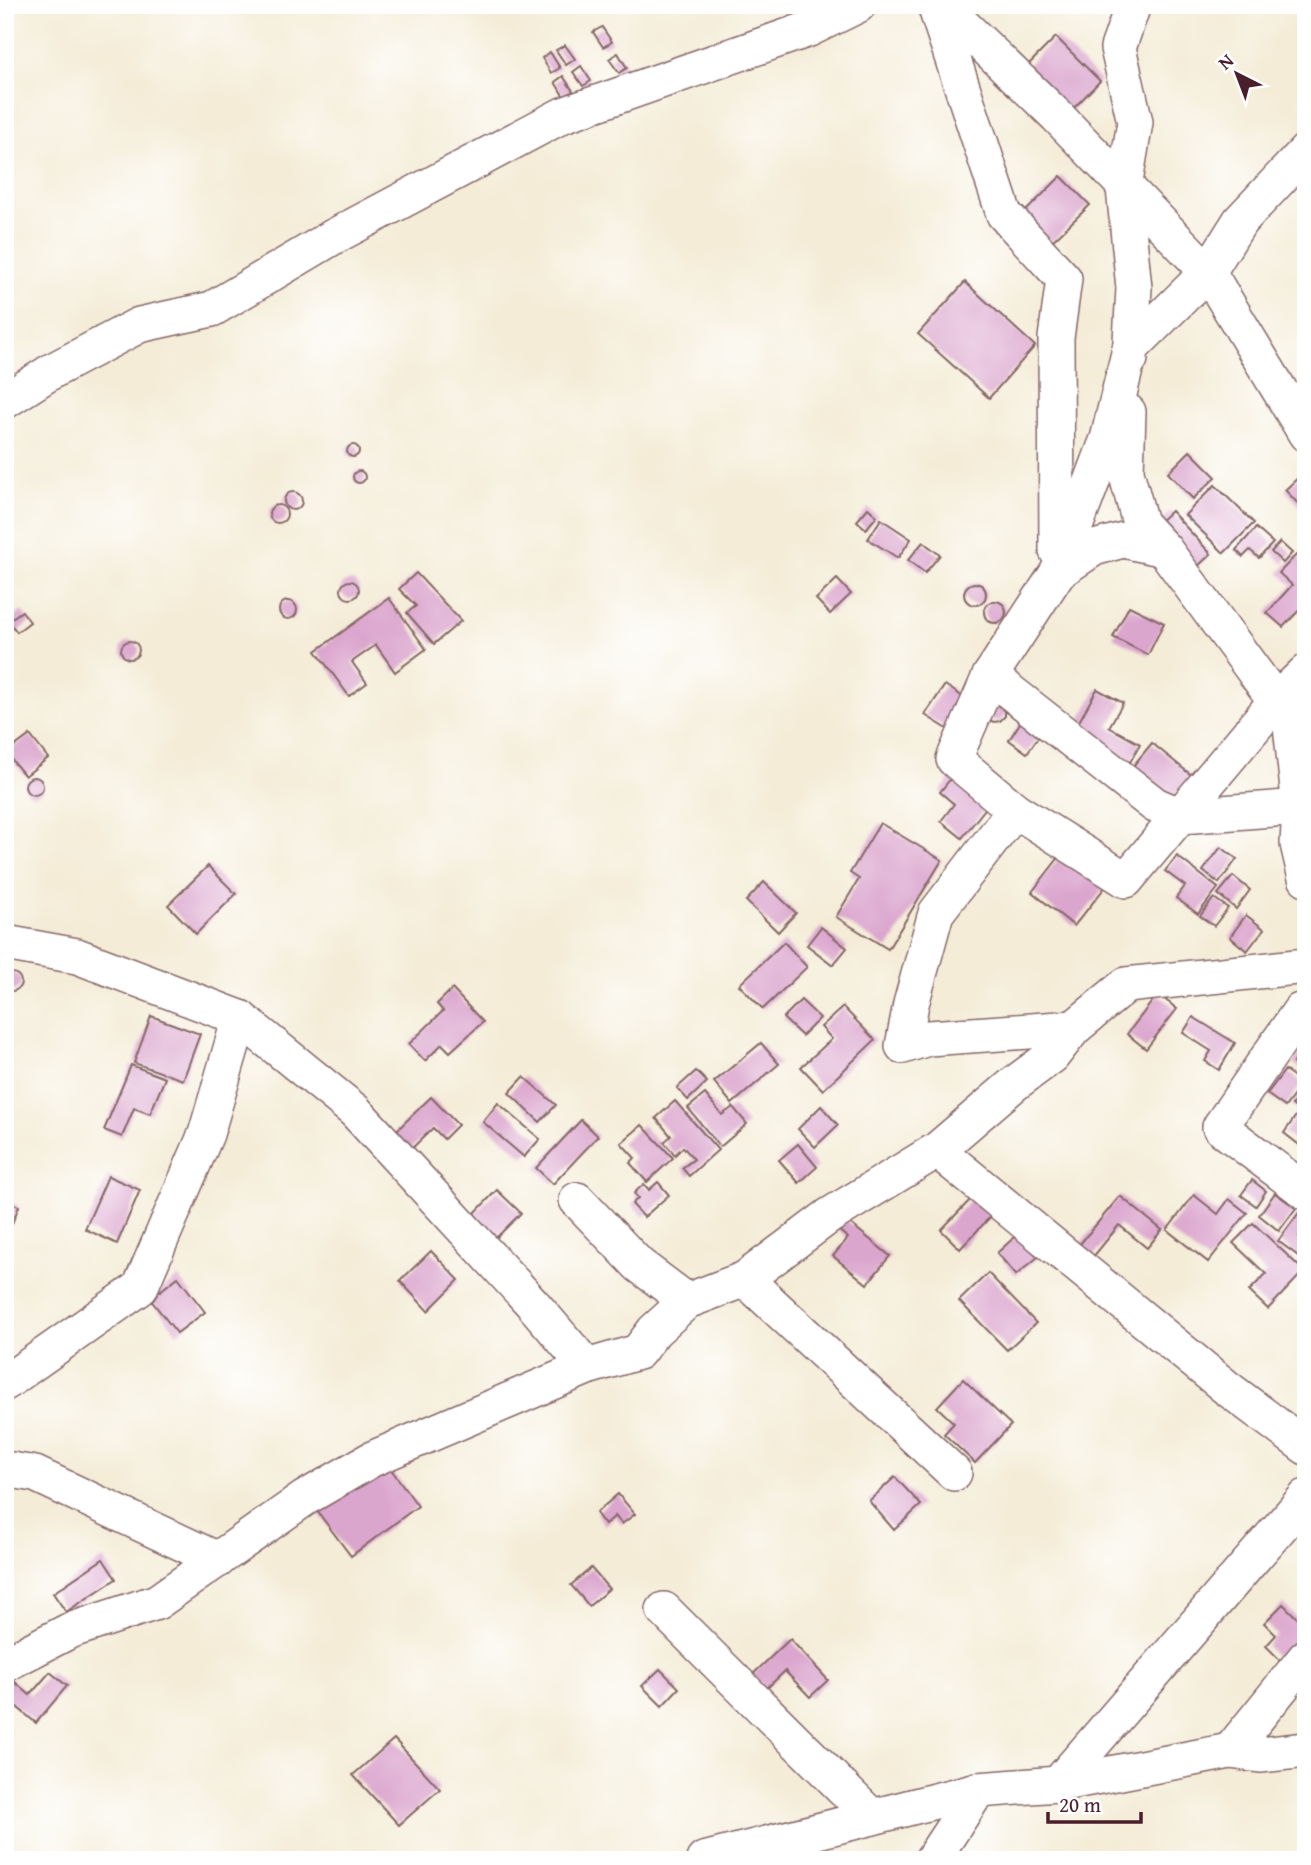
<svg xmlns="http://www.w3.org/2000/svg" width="1311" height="1865" font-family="'Gentium Book Plus',serif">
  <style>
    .building { fill: #dba6ce }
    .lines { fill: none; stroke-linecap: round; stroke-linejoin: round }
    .minor-casing { stroke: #866767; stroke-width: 38 }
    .minor { stroke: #fff; stroke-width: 35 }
  </style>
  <rect width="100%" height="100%" fill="#fff"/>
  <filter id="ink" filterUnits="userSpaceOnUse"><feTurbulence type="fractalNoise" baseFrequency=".0143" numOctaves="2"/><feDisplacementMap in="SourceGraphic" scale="14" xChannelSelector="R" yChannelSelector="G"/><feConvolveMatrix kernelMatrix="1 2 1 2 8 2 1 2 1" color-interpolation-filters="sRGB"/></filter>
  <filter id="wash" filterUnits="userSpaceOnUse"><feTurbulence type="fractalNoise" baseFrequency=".00686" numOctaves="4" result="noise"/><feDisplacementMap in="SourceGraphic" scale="28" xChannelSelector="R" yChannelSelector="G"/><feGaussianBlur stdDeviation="1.57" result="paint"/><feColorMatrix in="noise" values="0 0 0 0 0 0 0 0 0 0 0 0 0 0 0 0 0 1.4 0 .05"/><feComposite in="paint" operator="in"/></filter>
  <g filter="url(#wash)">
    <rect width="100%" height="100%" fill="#f4ecd7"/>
    <g id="blocks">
      <g class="building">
        <path d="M602 27 612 42 603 47 593 32Z"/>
        <path d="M1056 37 1100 81 1069 113 1024 69Z"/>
        <path d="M565 45 575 59 566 65 556 50Z"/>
        <path d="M550 52 560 68 551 73 542 58Z"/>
        <path d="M618 53 627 68 619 73 609 59Z"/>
        <path d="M581 66 591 81 583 86 573 72Z"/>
        <path d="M563 76 573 91 564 97 555 82Z"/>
        <path d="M1061 176 1090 205 1046 247 1018 219Z"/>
        <path d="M965 282 1035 346 989 398 918 334Z"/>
        <circle cx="353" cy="451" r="6"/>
        <path d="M1190 451 1216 477 1193 499 1168 473Z"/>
        <circle cx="359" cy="477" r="6"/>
        <path d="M1302 474 1306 478V512L1285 490Z"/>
        <path d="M1215 485 1254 523 1224 553 1185 515Z"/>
        <circle cx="293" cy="501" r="9"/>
        <circle cx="278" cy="514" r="9"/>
        <path d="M868 508 877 516 866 529 857 521Z"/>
        <path d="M1171 511 1211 554 1197 567 1157 524Z"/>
        <path d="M881 519 911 539 898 558 868 539Z"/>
        <path d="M1256 528 1273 543 1259 558 1250 550 1243 557 1236 550Z"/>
        <path d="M923 542 940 555 925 573 908 560Z"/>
        <path d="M1280 542 1292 553 1283 563 1271 552Z"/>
        <path d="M1296 555 1306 563V603L1283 627 1267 613 1292 585 1279 573Z"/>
        <path d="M416 573 461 621 434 644 407 613 416 606 399 589Z"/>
        <path d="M837 579 851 594 830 614 816 599Z"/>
        <circle cx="350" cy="590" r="9"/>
        <circle cx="975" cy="594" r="11"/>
        <path d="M389 598 426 649 395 672 376 645 352 662 367 683 349 696 316 651Z"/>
        <circle cx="288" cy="610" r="9"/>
        <circle cx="995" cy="612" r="11"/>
        <path d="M1129 606 1164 623 1148 655 1113 637Z"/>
        <path d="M22 611 30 622 17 632 8 621Z"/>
        <circle cx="130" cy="650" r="9"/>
        <path d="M945 685 969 701 949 730 925 715Z"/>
        <path d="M1097 689 1123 703 1109 727 1140 744 1128 766 1071 736Z"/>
        <path d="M996 702 1005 710V716L1000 721 994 722 989 720Z"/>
        <path d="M1022 720 1041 733 1027 753 1009 740Z"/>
        <path d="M30 735 48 758 25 776 6 753Z"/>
        <path d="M1152 743 1191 775 1168 804 1128 772Z"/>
        <circle cx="34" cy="786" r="9"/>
        <path d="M952 777 988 805 962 838 941 821 954 804 940 792Z"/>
        <path d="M880 823 942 860 888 949 836 917 859 879 850 873Z"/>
        <path d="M1221 847 1237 859 1219 883 1203 871Z"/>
        <path d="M1064 851 1107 885 1074 926 1032 892Z"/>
        <path d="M1177 856 1218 888 1198 914 1176 898 1185 886 1165 871Z"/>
        <path d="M208 866 236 894 196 934 168 905Z"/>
        <path d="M1233 876 1250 890 1236 909 1218 894Z"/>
        <path d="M764 882 796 913 778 932 746 901Z"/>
        <path d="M1214 898 1228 908 1214 926 1200 916Z"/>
        <path d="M1246 915 1264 929 1247 951 1230 937Z"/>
        <path d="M821 927 847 948 833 965 807 945Z"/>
        <path d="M784 942 807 967 763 1009 739 985Z"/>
        <circle cx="12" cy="982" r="9"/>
        <path d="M452 989 483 1022 450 1052 442 1044 425 1061 409 1044 443 1011 437 1004Z"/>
        <path d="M1158 994 1177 1009 1146 1049 1127 1034Z"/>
        <path d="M801 1000 820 1018 802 1036 783 1018Z"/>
        <path d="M843 1007 875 1040 823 1090 801 1067 832 1039 821 1027Z"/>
        <path d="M151 1016 200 1034 183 1080 134 1063Z"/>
        <path d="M1193 1017 1235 1043 1219 1070 1205 1061 1211 1051 1183 1033Z"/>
        <path d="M761 1043 779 1064 732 1104 714 1082Z"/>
        <path d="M1306 1046V1072L1293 1063Z"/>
        <path d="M131 1065 165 1078 150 1114 134 1108 122 1137 104 1130Z"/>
        <path d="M1285 1070 1303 1083 1285 1107 1267 1094Z"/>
        <path d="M696 1071 707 1082 688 1100 677 1088Z"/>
        <path d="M524 1077 556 1105 540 1122 509 1093Z"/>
        <path d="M1306 1085V1115L1292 1105Z"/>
        <path d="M705 1094 722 1115 733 1107 747 1124 720 1147 688 1108Z"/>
        <path d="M431 1097 458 1125 444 1139 433 1128 407 1153 391 1136Z"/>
        <path d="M675 1101 718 1150 689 1176 682 1168 694 1159 683 1147 675 1155 664 1142 671 1136 656 1118Z"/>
        <path d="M498 1103 540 1139 524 1157 483 1122Z"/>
        <path d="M821 1106 838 1125 815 1147 798 1129Z"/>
        <path d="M1298 1113 1306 1119V1142L1302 1147 1284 1133Z"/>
        <path d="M581 1120 598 1136 553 1184 536 1168Z"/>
        <path d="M642 1125 673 1158 647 1182 630 1163 635 1158 621 1143Z"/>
        <path d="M798 1144 817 1167 799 1183 779 1160Z"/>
        <path d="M108 1176 140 1190 117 1244 85 1229Z"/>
        <path d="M1252 1180 1266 1191 1256 1206 1241 1195Z"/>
        <path d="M658 1182 669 1195 644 1217 632 1204 638 1198 634 1193 644 1184 649 1190Z"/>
        <path d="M497 1190 521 1213 493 1241 470 1218Z"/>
        <path d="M1275 1193 1296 1208 1279 1231 1259 1215Z"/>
        <path d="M1194 1195 1218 1214 1229 1199 1247 1213 1208 1262 1167 1230Z"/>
        <path d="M1120 1196 1162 1230 1147 1248 1119 1225 1089 1262 1075 1250Z"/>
        <path d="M972 1198 991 1216 960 1249 941 1230Z"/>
        <path d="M5 1201 19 1206 5 1241Z"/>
        <path d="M1301 1210 1306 1214V1227L1299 1236 1306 1241 1305 1261 1278 1241Z"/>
        <path d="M845 1219 890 1256 867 1284 833 1256 848 1238 837 1229Z"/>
        <path d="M1253 1223 1304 1271 1268 1309 1249 1291 1266 1274 1233 1243Z"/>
        <path d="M1018 1234 1038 1257 1016 1275 997 1253Z"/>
        <path d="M431 1251 459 1280 428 1311 400 1281Z"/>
        <path d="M988 1273 1036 1323 1007 1350 959 1301Z"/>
        <path d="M178 1277 205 1312 177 1333 150 1299Z"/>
        <path d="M963 1379 1011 1425 975 1463 944 1434 954 1423 937 1407Z"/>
        <path d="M385 1461 418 1506 351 1556 317 1511Z"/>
        <path d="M895 1477 921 1505 894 1530 869 1501Z"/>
        <path d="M618 1494 635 1514 622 1524 615 1516 605 1525 596 1513Z"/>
        <path d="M103 1559 116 1579 66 1612 53 1593Z"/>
        <path d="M591 1568 609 1589 589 1606 571 1585Z"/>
        <path d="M1283 1604 1306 1627V1640L1283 1663 1266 1646 1276 1635 1264 1623Z"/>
        <path d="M790 1639 828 1680 810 1697 785 1671 766 1689 752 1675Z"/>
        <path d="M660 1669 679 1688 662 1706 642 1686Z"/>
        <path d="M50 1672 67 1686 36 1723 5 1697V1679L8 1676 30 1695Z"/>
        <path d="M394 1739 440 1789 399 1825 353 1775Z"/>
      </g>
    </g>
  </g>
  <g filter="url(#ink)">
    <use href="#blocks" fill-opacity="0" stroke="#866767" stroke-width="2"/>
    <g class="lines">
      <defs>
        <g id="minor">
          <path d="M935 5 1004 214 1064 279 1056 338 1057 551"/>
          <path d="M942 5 1057 116 1208 272 1306 434"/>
          <path d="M1130 359 1134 288 1124 188 1135 122 1118 48 1133 5"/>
          <path d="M5 401 52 371 139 325 212 309 333 237 563 115 809 29 858 5"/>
          <path d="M1128 412 1126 472 1140 523 1164 549 1276 701 1290 717 1300 807 1298 844 1306 878"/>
          <path d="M1058 572 1094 548 1123 540 1164 549"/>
          <path d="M990 676 1155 805 1181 816 1300 807"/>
          <path d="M1015 810 1126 880 1276 701 1306 672"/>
          <path d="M5 943 77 956 240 1018 355 1111 532 1303 587 1367"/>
          <path d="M1306 1015 1300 1011 1220 1127 1306 1192"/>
          <path d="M1074 1028 928 1038 903 1046 911 1004 936 913 1015 810 954 759 990 676 1058 572 1108 439 1130 349 1208 272 1240 221 1306 151"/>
          <path d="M937 1150 1227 1388 1306 1447"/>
          <path d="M577 1200 639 1265 687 1301"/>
          <path d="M745 1279 954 1473"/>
          <path d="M5 1383 140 1288 206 1134 240 1018"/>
          <path d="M5 1469 35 1474 218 1560"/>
          <path d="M664 1610 872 1817"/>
          <path d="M5 1664 69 1631 157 1602 305 1498 372 1459 587 1367 638 1352 654 1331 687 1301 745 1279 829 1216 937 1150 1014 1084 1052 1056 1074 1028 1126 985 1306 966"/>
          <path d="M1230 1751 1306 1657"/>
          <path d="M1058 1784 1306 1497"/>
          <path d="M704 1860 978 1790 1058 1784 1230 1751 1260 1755 1306 1750"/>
          <path d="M932 1860 978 1790"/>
        </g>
      </defs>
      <use href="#minor" class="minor-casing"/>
      <use href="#minor" class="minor"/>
    </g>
  </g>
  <rect width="1311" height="1865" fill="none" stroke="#fff" stroke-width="28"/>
  <g transform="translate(1237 74) rotate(318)" stroke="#ffffff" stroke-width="5" paint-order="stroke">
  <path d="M0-5L12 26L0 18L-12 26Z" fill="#4a1f2b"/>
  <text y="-10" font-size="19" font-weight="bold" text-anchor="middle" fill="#4a1f2b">N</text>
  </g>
  <path d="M1048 1812v10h93v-10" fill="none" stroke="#4a1f2b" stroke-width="3.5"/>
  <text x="1059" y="1812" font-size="21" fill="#4a1f2b" stroke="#ffffff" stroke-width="5" paint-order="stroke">20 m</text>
</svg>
